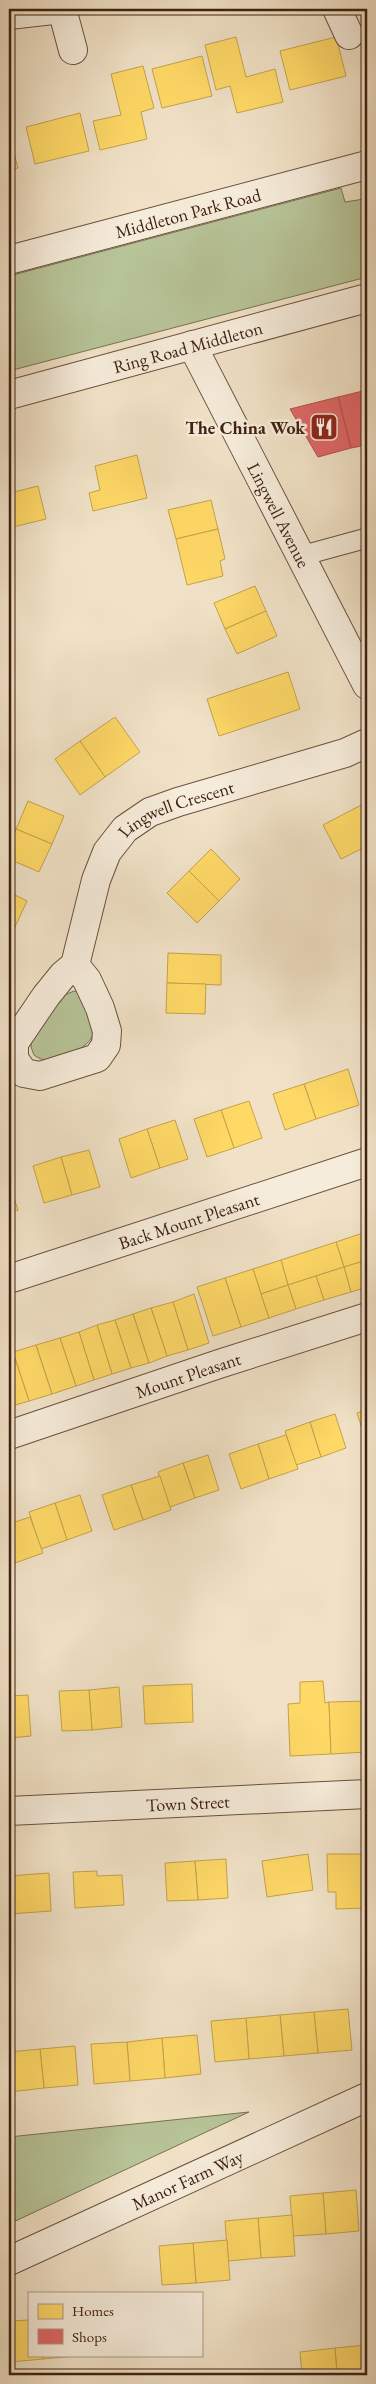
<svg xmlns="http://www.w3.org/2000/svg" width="376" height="2384" font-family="'EB Garamond',serif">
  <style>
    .green { fill: #b7c498; stroke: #7a7254 }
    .homes { fill: #ffd966; stroke: #c5a24c }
    .shops { fill: #e06666; stroke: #af514c }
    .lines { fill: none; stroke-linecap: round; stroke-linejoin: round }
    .service-casing { stroke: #6b503e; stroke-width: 21 }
    .minor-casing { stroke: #6b503e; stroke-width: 30 }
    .tertiary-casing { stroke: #6b503e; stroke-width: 30 }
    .service { stroke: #f6ecdb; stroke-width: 19 }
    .minor { stroke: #f6ecdb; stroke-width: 28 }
    .tertiary { stroke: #f6ecdb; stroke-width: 28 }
    .labels { text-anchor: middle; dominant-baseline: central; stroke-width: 5; stroke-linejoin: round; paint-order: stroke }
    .street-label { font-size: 18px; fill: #3e2011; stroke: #f6ecdb }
    .poi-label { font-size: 18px; font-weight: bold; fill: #3e2011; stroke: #f6ecdb; text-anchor: end }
  </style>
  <rect width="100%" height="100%" fill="#f1e2c7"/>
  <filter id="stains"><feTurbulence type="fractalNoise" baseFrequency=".004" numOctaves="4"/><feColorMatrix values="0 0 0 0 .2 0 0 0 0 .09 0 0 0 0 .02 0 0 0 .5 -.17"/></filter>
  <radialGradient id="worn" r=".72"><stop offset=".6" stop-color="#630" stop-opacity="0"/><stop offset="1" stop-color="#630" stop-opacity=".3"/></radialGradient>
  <g class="green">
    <path d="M341 188 345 202 364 199 367 213V277L9 371V276Z"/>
    <path d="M74 991 79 992 83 996C86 1005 94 1026 93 1034 90 1048 61 1059 48 1060 42 1060 38 1058 34 1055L31 1047 32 1039 62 996Z"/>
    <path d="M249 2112 9 2224V2137Z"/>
  </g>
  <g class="homes">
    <path d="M236 37 246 77 275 69 283 102 237 113 230 86 216 90 205 45Z"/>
    <path d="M336 37 346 76 290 90 280 51Z"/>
    <path d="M202 56 212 96 162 108 152 69Z"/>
    <path d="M143 66 154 108 141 112 147 139 100 150 93 121 121 115 111 74Z"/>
    <path d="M80 113 89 151 35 164 26 127Z"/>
    <path d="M9 135 18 168 9 170Z"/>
    <path d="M137 455 147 498 93 511 89 493 100 490 95 466Z"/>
    <path d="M38 486 46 519 9 528V489L10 493Z"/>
    <path d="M211 500 218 529 176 539 168 510Z"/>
    <path d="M218 529 225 559 220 561 223 576 187 585 176 539Z"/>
    <path d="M255 586 266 611 225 629 214 603Z"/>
    <path d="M266 611 277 636 237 654 225 629Z"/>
    <path d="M288 672 300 709 219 736 207 699Z"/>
    <path d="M115 717 140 752 105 777 80 741Z"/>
    <path d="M80 741 105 777 80 795 55 759Z"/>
    <path d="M28 801 64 816 52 844 16 829Z"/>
    <path d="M367 802V846L341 859 323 825Z"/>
    <path d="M16 829 52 844 39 872 9 859V847Z"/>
    <path d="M211 849 240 879 219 901 189 871Z"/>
    <path d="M189 871 219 901 197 923 167 893Z"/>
    <path d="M9 892 27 901 14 929 9 927Z"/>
    <path d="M168 953 221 955V985L167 983Z"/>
    <path d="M167 983 206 984 205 1014 166 1013Z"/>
    <path d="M348 1069 359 1105 316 1119 304 1084Z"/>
    <path d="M304 1084 316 1119 285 1130 273 1094Z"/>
    <path d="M249 1101 262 1138 234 1148 221 1110Z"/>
    <path d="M221 1110 234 1148 207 1157 194 1119Z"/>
    <path d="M175 1120 188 1159 160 1168 147 1129Z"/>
    <path d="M147 1129 160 1168 131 1178 119 1139Z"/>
    <path d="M89 1150 100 1187 72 1195 61 1157Z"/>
    <path d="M61 1157 72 1195 44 1203 33 1166Z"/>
    <path d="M9 1183 18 1210 9 1214Z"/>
    <path d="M363 1233 367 1246V1260L344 1267 336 1242Z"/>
    <path d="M336 1242 344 1267 288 1285 281 1260Z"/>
    <path d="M281 1260 288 1285 261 1294 253 1269Z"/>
    <path d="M367 1260V1287L351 1292 344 1267Z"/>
    <path d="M344 1267 351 1292 324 1300 316 1276Z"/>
    <path d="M253 1269 269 1318 241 1327 225 1278Z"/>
    <path d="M316 1276 324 1300 296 1309 288 1285Z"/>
    <path d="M225 1278 241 1327 213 1336 197 1287Z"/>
    <path d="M288 1285 296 1309 269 1318 261 1294Z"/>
    <path d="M194 1294 209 1343 188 1350 173 1302Z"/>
    <path d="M173 1302 188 1350 167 1356 151 1308Z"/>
    <path d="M151 1308 167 1356 149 1363 133 1314Z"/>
    <path d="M133 1314 149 1363 131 1368 115 1320Z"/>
    <path d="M115 1320 131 1368 112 1374 97 1325Z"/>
    <path d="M97 1325 112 1374 94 1380 79 1332Z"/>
    <path d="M79 1332 94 1380 76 1386 60 1338Z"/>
    <path d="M60 1338 76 1386 52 1394 36 1345Z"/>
    <path d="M36 1345 52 1394 29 1401 13 1352Z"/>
    <path d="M13 1352 29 1401 9 1407V1354Z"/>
    <path d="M367 1410V1444L357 1413Z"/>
    <path d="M335 1414 346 1448 321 1457 310 1422Z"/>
    <path d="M310 1422 321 1457 296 1465 285 1431Z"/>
    <path d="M286 1435 298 1469 269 1479 258 1444Z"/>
    <path d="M258 1444 269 1479 241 1489 229 1454Z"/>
    <path d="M208 1455 219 1490 195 1498 183 1463Z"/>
    <path d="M183 1463 195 1498 170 1507 158 1472Z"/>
    <path d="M160 1476 171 1510 143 1520 131 1485Z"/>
    <path d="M131 1485 143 1520 114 1530 102 1495Z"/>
    <path d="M80 1495 92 1531 67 1540 55 1503Z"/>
    <path d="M55 1503 67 1540 41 1549 29 1512Z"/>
    <path d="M30 1517 43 1553 15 1563 9 1544V1524Z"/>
    <path d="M9 1544 15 1563 9 1565Z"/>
    <path d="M323 1681 325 1703 329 1702 331 1754 290 1756 288 1704 300 1703V1682Z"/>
    <path d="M192 1684 193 1722 145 1724 143 1686Z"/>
    <path d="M119 1687 122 1727 92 1730 89 1690Z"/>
    <path d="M89 1690 92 1730 62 1731 59 1691Z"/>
    <path d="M28 1695 31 1736 9 1738V1696Z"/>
    <path d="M367 1701V1752L331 1754 329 1702Z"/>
    <path d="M308 1854 313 1890 267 1897 262 1861Z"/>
    <path d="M327 1854H367V1908L336 1909V1892H328Z"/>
    <path d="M226 1859 228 1898 198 1900 195 1861Z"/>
    <path d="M195 1861 198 1900 167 1901 165 1863Z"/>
    <path d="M97 1871V1876L122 1875 124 1905 75 1908 73 1872Z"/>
    <path d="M49 1873 51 1911 9 1914V1876Z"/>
    <path d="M348 2009 352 2050 318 2053 314 2012Z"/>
    <path d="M314 2012 318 2053 284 2056 280 2015Z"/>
    <path d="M280 2015 284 2056 249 2059 246 2018Z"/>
    <path d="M246 2018 249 2059 215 2062 211 2021Z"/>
    <path d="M197 2035 201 2074 165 2078 162 2038Z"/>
    <path d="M162 2038 165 2078 130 2081 127 2042Z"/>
    <path d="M127 2042 130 2081 94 2084 91 2044Z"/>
    <path d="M75 2046 78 2085 44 2088 40 2049Z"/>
    <path d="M40 2049 44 2088 10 2092 9 2052Z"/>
    <path d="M356 2190 359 2231 326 2234 323 2193Z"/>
    <path d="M323 2193 326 2234 293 2236 290 2196Z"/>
    <path d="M292 2215 295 2256 261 2258 258 2218Z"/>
    <path d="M258 2218 261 2258 228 2261 225 2221Z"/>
    <path d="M227 2240 230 2280 196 2283 193 2243Z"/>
    <path d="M193 2243 196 2283 162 2285 159 2246Z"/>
    <path d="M29 2320V2355H43V2359L10 2362 9 2321Z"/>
    <path d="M367 2345V2375H337L335 2348Z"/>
    <path d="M335 2348 337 2375H302L300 2352Z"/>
    <path d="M43 2355H76V2356L43 2359Z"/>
  </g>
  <g class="shops">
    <path d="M367 390V445L351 448 338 397Z"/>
    <path d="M338 397 351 448 318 457 290 409Z"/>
  </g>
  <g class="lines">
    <defs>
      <path id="service" d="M301 556 367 538"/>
      <g id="minor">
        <path d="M337 9 349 35"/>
        <path d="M9 15 62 9 73 50"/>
        <path id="s1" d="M192 345 367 685"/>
        <path id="s2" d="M9 395 367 298"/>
        <path id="s3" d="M75 965 87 980 100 1008 107 1031 106 1045 97 1058 40 1076 24 1073 14 1059V1043L46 996 63 975 75 965 96 880 107 852 125 829 150 812 178 802 345 753 367 743"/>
        <path id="s4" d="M9 1279 367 1162"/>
        <path id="s5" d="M9 1435 219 1364 367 1317"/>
        <path id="s6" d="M9 2261 367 2097"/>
      </g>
      <g id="tertiary">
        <path id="s7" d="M9 260 367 165"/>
        <path id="s8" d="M9 1811 367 1794"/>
      </g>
    </defs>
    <use href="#service" class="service-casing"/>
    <use href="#minor" class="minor-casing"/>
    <use href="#tertiary" class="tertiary-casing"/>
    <use href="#service" class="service"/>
    <use href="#minor" class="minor"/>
    <use href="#tertiary" class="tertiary"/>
  </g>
  <defs>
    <symbol id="restaurant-square" viewBox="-11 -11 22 22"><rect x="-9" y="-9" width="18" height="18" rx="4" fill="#8f2418" stroke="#f6ecdb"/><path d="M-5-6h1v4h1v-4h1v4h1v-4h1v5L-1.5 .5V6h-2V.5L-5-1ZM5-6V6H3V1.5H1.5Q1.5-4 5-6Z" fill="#fff"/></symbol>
  </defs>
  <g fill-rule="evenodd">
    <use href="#restaurant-square" x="308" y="411" width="32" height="32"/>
  </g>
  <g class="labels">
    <g class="street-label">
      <text stroke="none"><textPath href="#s7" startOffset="185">Middleton Park Road</textPath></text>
      <text stroke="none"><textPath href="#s2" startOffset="185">Ring Road Middleton</textPath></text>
      <text stroke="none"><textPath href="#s1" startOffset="191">Lingwell Avenue</textPath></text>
      <text stroke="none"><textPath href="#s3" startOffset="515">Lingwell Crescent</textPath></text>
      <text stroke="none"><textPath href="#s4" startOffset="189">Back Mount Pleasant</textPath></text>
      <text stroke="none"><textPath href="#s5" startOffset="189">Mount Pleasant</textPath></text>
      <text stroke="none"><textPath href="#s8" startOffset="179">Town Street</textPath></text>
      <text stroke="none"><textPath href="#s6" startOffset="196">Manor Farm Way</textPath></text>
    </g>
    <g class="poi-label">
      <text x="305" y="427">The China Wok</text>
    </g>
  </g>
  <rect width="376" height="2384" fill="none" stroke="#f1e2c7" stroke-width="30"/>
  <rect x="10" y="10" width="356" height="2364" fill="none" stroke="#3e2011" stroke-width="2.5"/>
  <rect x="15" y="15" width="346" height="2354" fill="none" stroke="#3e2011"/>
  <rect x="28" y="2292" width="175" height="65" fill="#f6ecdb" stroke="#ac9a8a"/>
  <rect x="38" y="2304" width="25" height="15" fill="#ffd966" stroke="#ac9a8a"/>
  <text x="72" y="2316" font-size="15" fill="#3e2011">Homes</text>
  <rect x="38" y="2329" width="25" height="15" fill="#e06666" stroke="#ac9a8a"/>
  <text x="72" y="2342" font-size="15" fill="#3e2011">Shops</text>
  <rect width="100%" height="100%" filter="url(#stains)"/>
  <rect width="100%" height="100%" fill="url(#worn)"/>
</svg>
